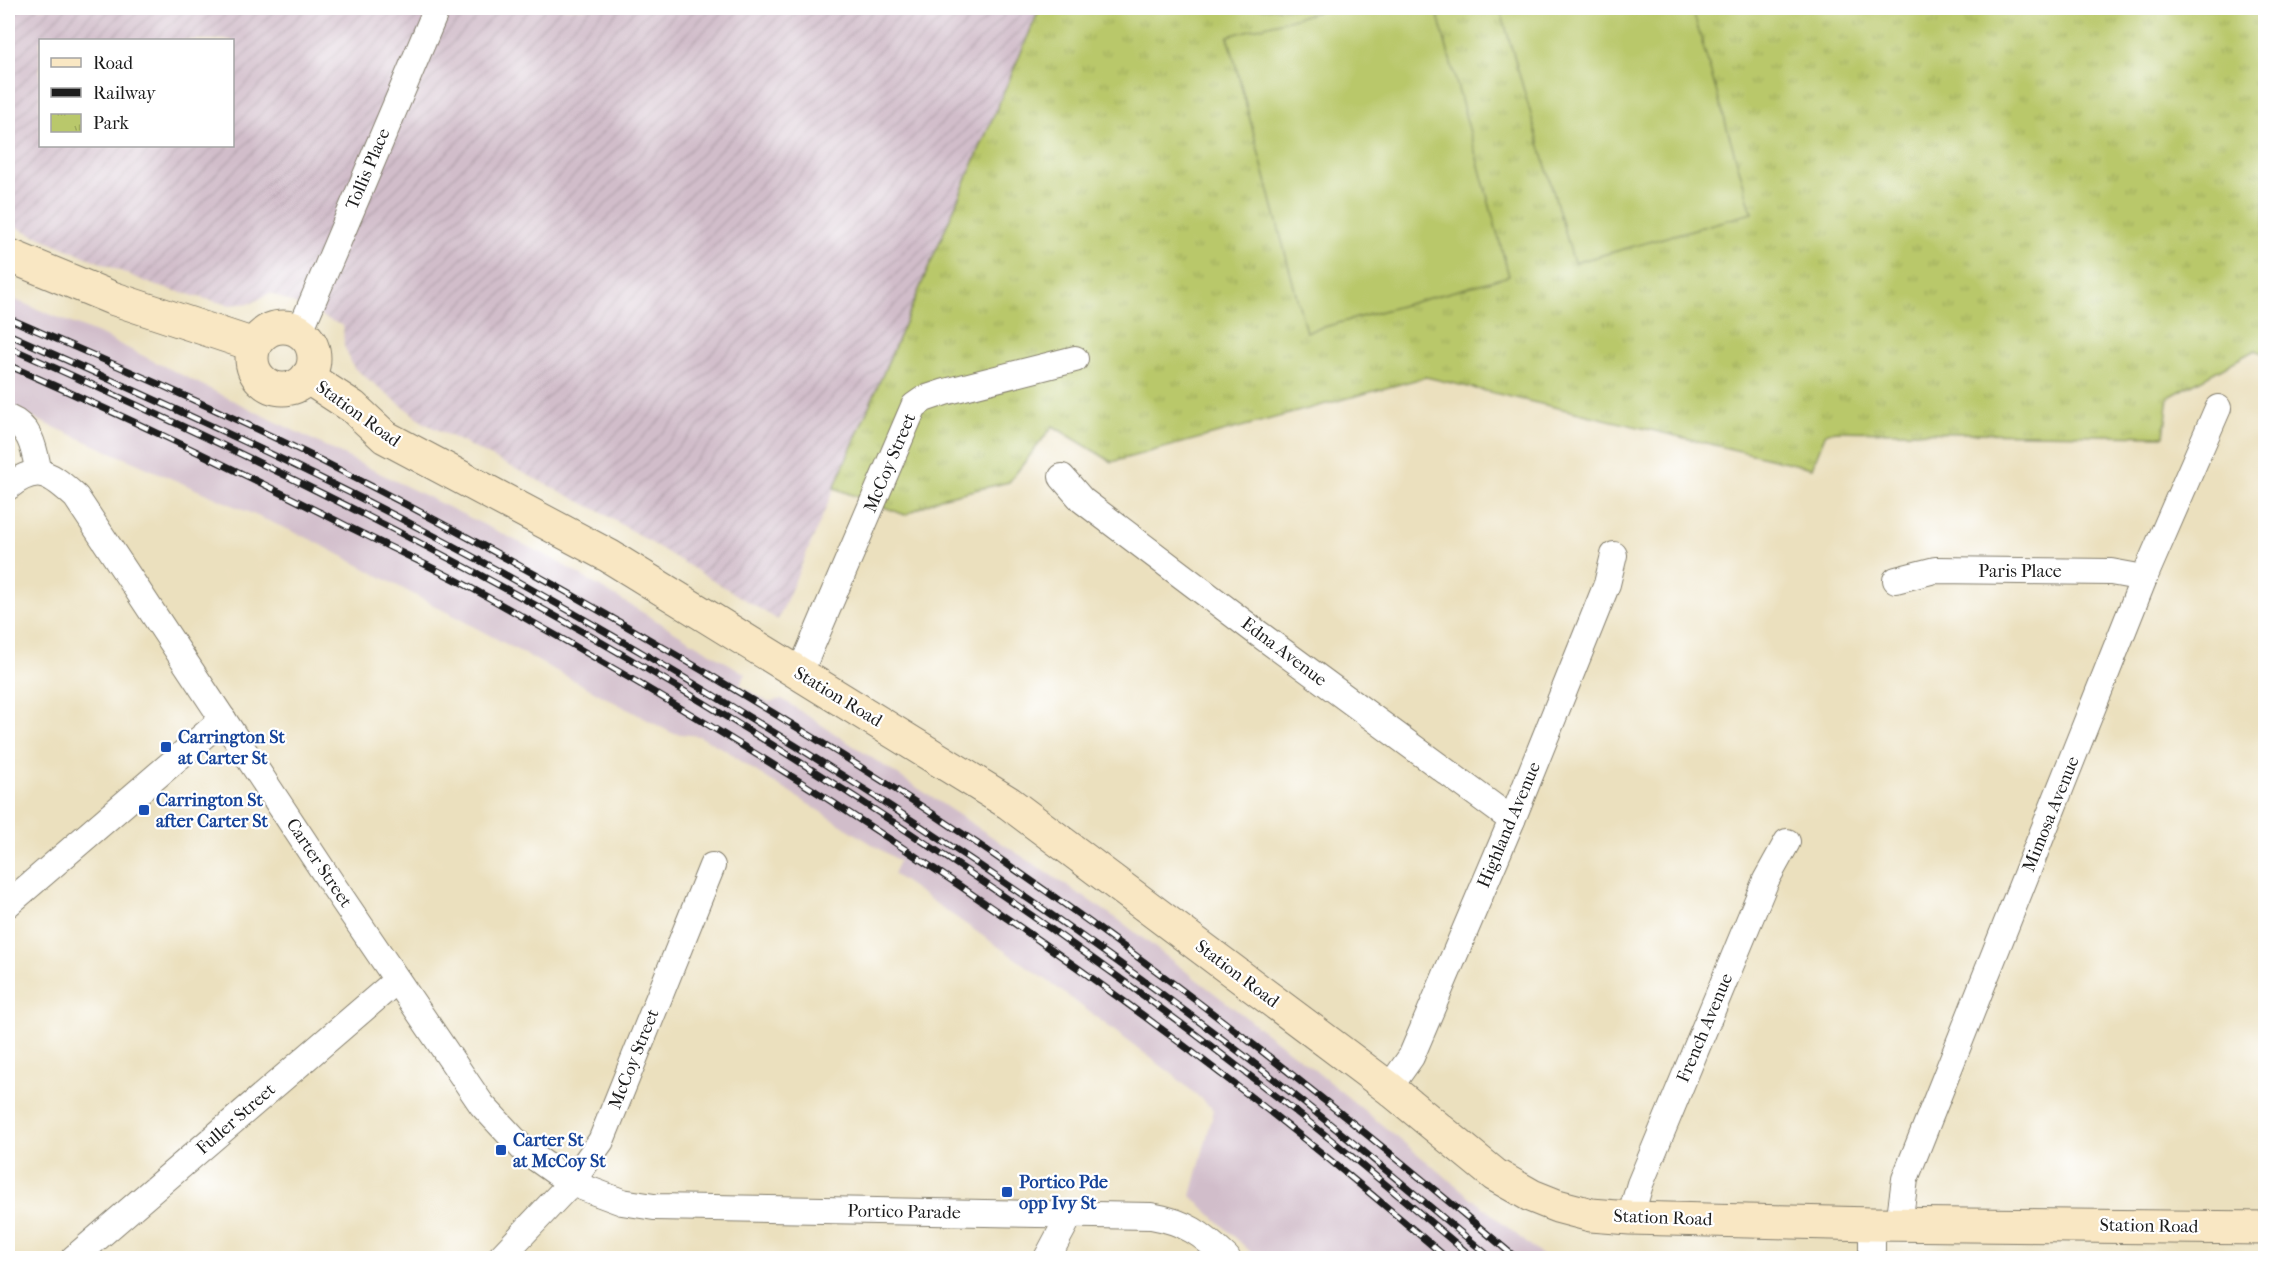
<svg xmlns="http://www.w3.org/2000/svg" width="2273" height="1266" font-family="'IM FELL French Canon',serif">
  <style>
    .industrial { fill: url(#industrial-furrows); fill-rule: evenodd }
    .railway { fill: #d1bdca }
    .park { fill: url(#park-tufts); stroke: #6a7244; stroke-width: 1.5 }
    .pitch { fill: #b9c86b; stroke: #6a7244; stroke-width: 1.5 }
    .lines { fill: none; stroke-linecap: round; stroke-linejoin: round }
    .minor-casing { stroke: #847e6d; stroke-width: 28 }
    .secondary-casing { stroke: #847e6d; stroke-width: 35 }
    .minor { stroke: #fff; stroke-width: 26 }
    .secondary { stroke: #f9e7c3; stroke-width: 33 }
    .rail-casing { stroke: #1c1c1c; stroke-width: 7 }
    .rail { stroke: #fff; stroke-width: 4.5; stroke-dasharray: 14; stroke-linecap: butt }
    .transit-dot { fill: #1a4fb4; stroke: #fff; stroke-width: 2 }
    .labels { text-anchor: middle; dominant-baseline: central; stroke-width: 4.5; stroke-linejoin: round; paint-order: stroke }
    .street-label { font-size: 18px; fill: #1c1c1c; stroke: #fff }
    .transit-label { font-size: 18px; font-weight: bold; fill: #164399; stroke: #fff; text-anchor: start }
  </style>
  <defs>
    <pattern id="industrial-furrows" width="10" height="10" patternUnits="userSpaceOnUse" patternTransform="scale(1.5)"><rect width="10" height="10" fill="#d1bdca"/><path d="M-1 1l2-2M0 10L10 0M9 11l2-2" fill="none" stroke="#b3a2ad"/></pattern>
    <pattern id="park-tufts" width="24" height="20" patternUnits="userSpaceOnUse" patternTransform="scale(1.5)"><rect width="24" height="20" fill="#b9c86b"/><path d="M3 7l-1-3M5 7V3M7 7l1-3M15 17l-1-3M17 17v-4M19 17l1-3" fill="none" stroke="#9eab5c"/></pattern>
  </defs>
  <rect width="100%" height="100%" fill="#fff"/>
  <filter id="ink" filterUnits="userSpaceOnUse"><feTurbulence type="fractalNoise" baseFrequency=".0167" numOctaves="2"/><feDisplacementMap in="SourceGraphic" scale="12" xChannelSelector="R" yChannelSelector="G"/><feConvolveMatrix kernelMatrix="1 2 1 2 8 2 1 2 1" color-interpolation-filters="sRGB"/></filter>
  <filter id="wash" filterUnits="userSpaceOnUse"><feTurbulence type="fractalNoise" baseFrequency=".008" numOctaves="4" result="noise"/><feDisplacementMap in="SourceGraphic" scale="24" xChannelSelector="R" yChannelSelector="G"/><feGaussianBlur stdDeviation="1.35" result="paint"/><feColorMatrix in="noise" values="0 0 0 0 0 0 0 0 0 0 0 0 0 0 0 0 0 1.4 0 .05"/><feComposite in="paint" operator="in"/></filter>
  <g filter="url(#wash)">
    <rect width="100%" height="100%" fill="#ebe0be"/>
    <path class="industrial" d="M8 8H1040L778 620 599 511 424 423 354 368 344 346 343 326 270 293 252 303 229 305 156 286 8 224ZM40 40H232V146H40Z"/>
    <path class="railway" d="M8 297 103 336 553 559 746 674 740 685 768 702 782 699 1119 920 1312 1068 1545 1258H1257L1191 1196 1214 1110 1172 1074 1048 981 893 874 899 861 741 762 729 752 699 736 672 733 312 540 8 407Z"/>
    <path class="park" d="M1040 8H2265V354L2255 350 2169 397 2164 436 1831 431 1826 433 1812 468 1426 377 1112 462 1053 426 1009 482 940 498 905 515 834 488Z"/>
    <g class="pitch">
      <path d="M1332 8H1436L1509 276 1306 332 1228 36Z"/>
      <path d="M1500 8H1692L1752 213 1574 263Z"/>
    </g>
  </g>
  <g filter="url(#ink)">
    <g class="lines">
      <defs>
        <g id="minor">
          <path d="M300 331 437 8"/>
          <path d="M8 418C32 428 34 449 39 473"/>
          <path d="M1062 477 1082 500 1259 634 1512 820"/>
          <path d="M8 487C38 463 51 474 76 497L332 884 482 1105 523 1149 571 1183 622 1202 654 1207 1151 1216C1186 1222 1202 1234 1227 1258"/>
          <path d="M1896 580 1935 570 2111 572 2144 578"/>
          <path d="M799 675 914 406 924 399 945 392 1075 359"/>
          <path d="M8 904 223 719"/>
          <path d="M1389 1088 1411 1057 1512 820 1607 584 1614 555"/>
          <path d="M1630 1218 1640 1184 1766 880 1787 842"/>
          <path d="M1899 1224 1905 1179 2144 578 2218 408"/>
          <path d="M74 1258 397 980"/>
          <path d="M500 1258 571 1183 601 1141 712 866"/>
          <path d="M1047 1258 1070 1215"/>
          <path d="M1872 1258V1224"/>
        </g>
        <g id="secondary">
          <path d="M8 255 112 298 254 345"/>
          <circle cx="283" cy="358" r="31"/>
          <path d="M307 377 353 407 385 437 609 556 1009 803 1389 1088 1495 1175 1532 1196 1557 1206 1591 1215 1630 1218 1872 1224 2266 1228"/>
        </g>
      </defs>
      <use href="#minor" class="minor-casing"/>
      <use href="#secondary" class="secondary-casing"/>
      <use href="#minor" class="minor"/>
      <use href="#secondary" class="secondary"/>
      <defs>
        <g id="rail">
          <path d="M8 318C111 363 216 408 318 459 486 544 650 637 811 736 1060 889 1293 1069 1516 1258"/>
          <path d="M8 334C166 404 325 476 477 559 744 706 1003 871 1246 1057 1329 1121 1410 1190 1491 1258"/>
          <path d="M8 347C220 441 429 541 630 659 840 782 1044 917 1237 1066 1318 1127 1396 1193 1473 1258"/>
          <path d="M8 365C122 415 235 469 347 526 385 545 424 563 462 583 729 729 987 894 1229 1080 1304 1137 1376 1198 1447 1258"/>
        </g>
      </defs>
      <use href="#rail" class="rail-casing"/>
      <use href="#rail" class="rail"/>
    </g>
  </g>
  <g class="transit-dot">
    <rect x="160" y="741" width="12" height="12" rx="3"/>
    <rect x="138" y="804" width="12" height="12" rx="3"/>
    <rect x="495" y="1144" width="12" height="12" rx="3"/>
    <rect x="1001" y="1186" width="12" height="12" rx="3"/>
  </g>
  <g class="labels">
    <g class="street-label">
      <text transform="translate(368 169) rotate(-67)">Tollis Place</text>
      <text transform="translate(358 414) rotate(36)">Station Road</text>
      <text transform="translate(890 463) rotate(-67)">McCoy Street</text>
      <text x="2020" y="571">Paris Place</text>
      <text transform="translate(1284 652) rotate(37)">Edna Avenue</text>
      <text transform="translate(838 697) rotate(31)">Station Road</text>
      <text transform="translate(2051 814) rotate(-68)">Mimosa Avenue</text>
      <text transform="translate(1509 825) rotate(-67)">Highland Avenue</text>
      <text transform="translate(319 863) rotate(56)">Carter Street</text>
      <text transform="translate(1237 974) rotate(37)">Station Road</text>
      <text transform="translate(1705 1028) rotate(-67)">French Avenue</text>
      <text transform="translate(634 1059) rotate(-68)">McCoy Street</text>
      <text transform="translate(236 1119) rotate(-41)">Fuller Street</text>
      <text transform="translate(904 1212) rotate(1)">Portico Parade</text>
      <text transform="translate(1663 1218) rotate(2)">Station Road</text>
      <text transform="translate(2149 1226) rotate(1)">Station Road</text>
    </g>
    <g class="transit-label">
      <text x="178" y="737">Carrington St<tspan x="178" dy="21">at Carter St</tspan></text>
      <text x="156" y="800">Carrington St<tspan x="156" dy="21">after Carter St</tspan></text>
      <text x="513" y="1140">Carter St<tspan x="513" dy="21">at McCoy St</tspan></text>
      <text x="1019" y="1182">Portico Pde<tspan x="1019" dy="21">opp Ivy St</tspan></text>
    </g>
  </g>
  <rect width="2273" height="1266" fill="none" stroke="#fff" stroke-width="30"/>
  <rect x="39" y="39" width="195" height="108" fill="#ffffff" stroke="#a4a4a4" stroke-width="1.5"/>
  <rect x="51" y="58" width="30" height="9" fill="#f9e7c3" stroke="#a4a4a4" stroke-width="1.5"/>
  <text x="93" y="69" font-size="18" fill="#1c1c1c">Road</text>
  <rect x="51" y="88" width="30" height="9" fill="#1c1c1c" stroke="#a4a4a4" stroke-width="1.5"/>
  <text x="93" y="99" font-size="18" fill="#1c1c1c">Railway</text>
  <rect x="51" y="114" width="30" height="18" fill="url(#park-tufts)" stroke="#a4a4a4" stroke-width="1.5"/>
  <text x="93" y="129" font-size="18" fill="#1c1c1c">Park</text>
</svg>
